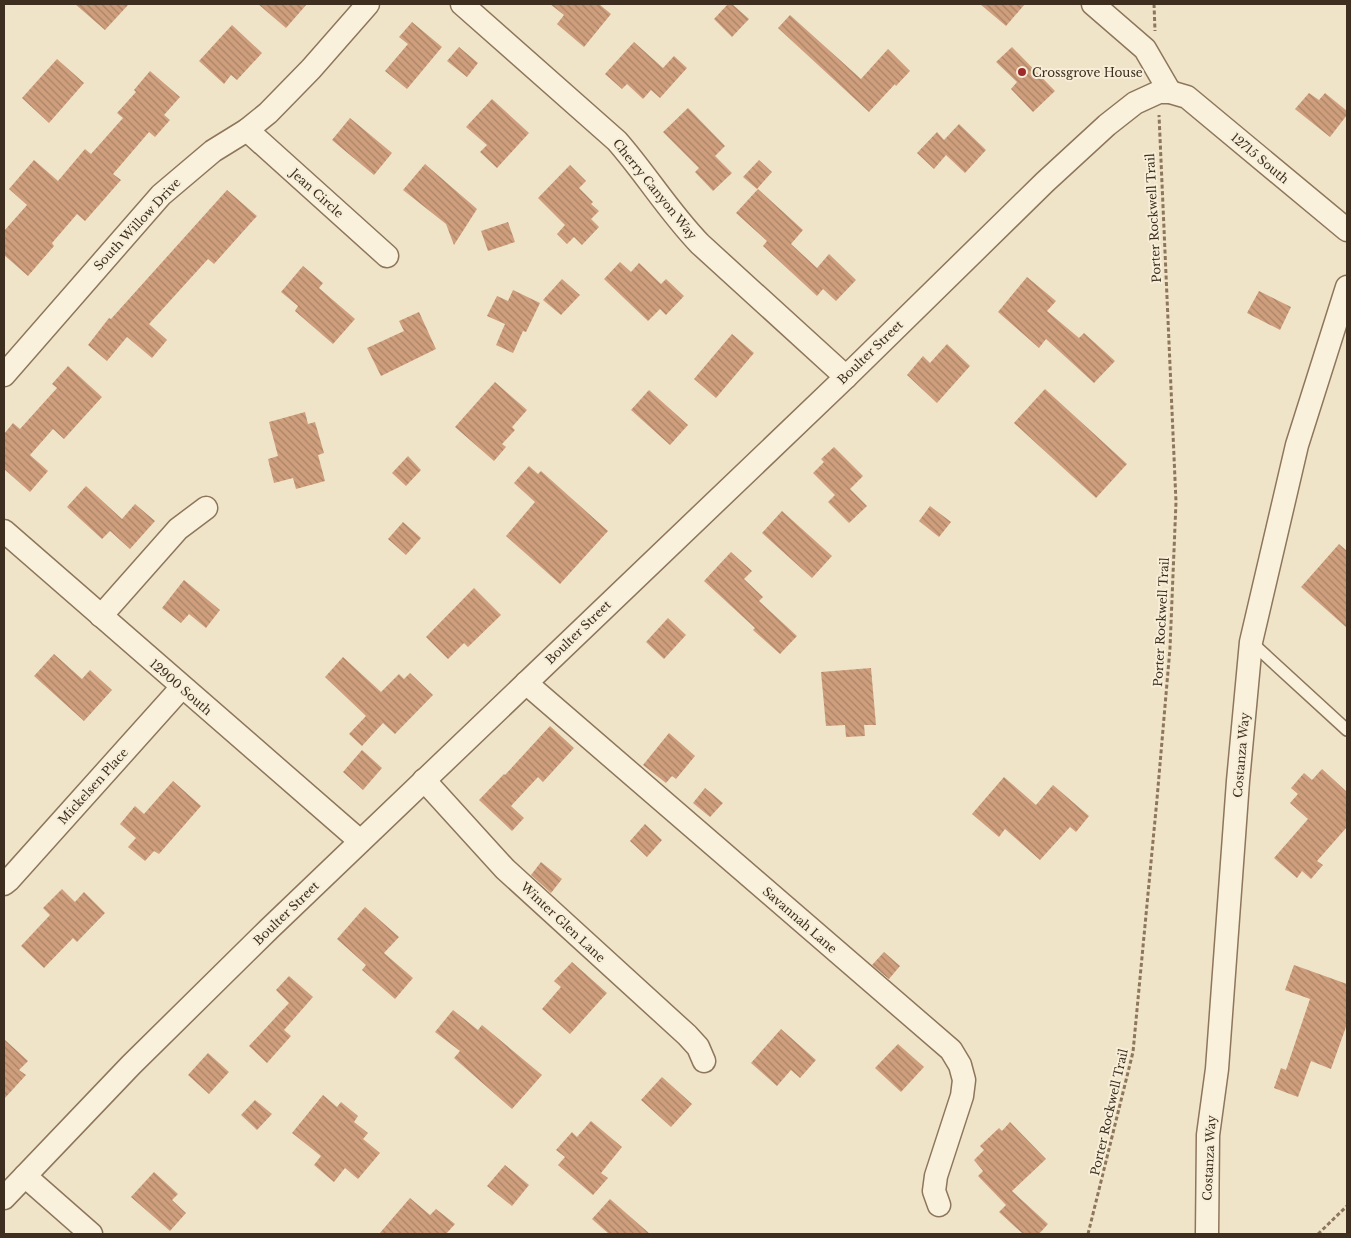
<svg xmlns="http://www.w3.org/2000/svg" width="1351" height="1238" font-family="'Libre Baskerville',serif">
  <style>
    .building { fill: url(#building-back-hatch) }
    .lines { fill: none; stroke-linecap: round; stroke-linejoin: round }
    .service-casing { stroke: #8d765c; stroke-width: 14 }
    .minor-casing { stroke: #8d765c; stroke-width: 25 }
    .path { stroke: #8d765c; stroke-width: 3; stroke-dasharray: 4 2.5; stroke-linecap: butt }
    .service { stroke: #faf1dc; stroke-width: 11 }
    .minor { stroke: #faf1dc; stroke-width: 22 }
    .poi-dot { fill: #9e2a2b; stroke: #f7eed8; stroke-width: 2 }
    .labels { text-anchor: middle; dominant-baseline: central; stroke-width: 4; stroke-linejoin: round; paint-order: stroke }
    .poi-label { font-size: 12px; fill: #3d2e20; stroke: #f7eed8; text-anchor: start }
    .street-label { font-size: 12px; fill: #3d2e20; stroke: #f7eed8 }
  </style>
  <defs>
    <pattern id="building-back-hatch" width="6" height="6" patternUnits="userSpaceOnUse" patternTransform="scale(1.25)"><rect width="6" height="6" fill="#cf9f7d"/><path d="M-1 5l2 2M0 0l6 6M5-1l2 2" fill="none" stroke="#a98266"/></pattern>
  </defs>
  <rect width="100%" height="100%" fill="#f0e4c8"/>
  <g class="building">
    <path d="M75 4H129L105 30Z"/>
    <path d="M258 4H307L286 28Z"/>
    <path d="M550 4H599L611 14 584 47 557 24 564 15Z"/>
    <path d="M728 4H732L749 19 732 37 714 19Z"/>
    <path d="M980 4H1025L1006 26Z"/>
    <path d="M790 15 861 79 888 49 910 71 896 86 895 84 869 112 778 28Z"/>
    <path d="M412 22 442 47 407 89 385 71 408 44 399 37Z"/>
    <path d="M232 25 262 53 237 80 231 75 224 84 199 61Z"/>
    <path d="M634 42 663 68 674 56 687 68 660 98 651 90 643 99 627 84 622 89 605 74Z"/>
    <path d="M459 47 478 63 467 77 447 61Z"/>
    <path d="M1012 47 1055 91 1033 112 1011 89 1017 82 996 62Z"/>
    <path d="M57 59 84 83 49 123 22 98Z"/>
    <path d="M150 71 180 97 164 115 170 120 155 137 149 132 113 174 121 180 85 221 77 214 52 243 54 246 28 276 4 255V231L27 205 9 189 34 160 58 181 85 149 91 154 123 118 117 113 136 92 134 90Z"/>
    <path d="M1309 93 1319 100 1325 93 1347 111V115L1330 137 1295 109Z"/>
    <path d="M492 99 529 133 497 168 480 152 487 145 466 127Z"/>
    <path d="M688 108 725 146 715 156 732 173 713 191 695 172 699 168 663 132Z"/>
    <path d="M350 118 392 153 374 175 332 140Z"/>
    <path d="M959 124 986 150 965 173 946 155 934 169 917 153 937 132 944 140Z"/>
    <path d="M759 160 772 172 757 189 743 177Z"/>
    <path d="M425 164 477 209 454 245 446 224 403 190Z"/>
    <path d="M570 165 586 181 579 188 593 202 591 204 599 211 591 219 599 227 582 245 574 237 567 244 557 234 565 225 538 198Z"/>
    <path d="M758 189 803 230 791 244 817 268 829 254 856 280 836 301 823 289 817 296 763 246 767 241 736 213Z"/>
    <path d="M227 190 257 216 214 264 208 259 149 324 167 340 152 358 127 337 107 361 88 345 109 318 111 319Z"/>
    <path d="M508 222 515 242 488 251 481 231Z"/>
    <path d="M620 262 631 272 639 263 661 284 666 279 684 296 666 315 660 309 648 321 604 279Z"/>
    <path d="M303 266 323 283 319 288 355 319 333 344 295 311 298 306 281 292Z"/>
    <path d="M1027 277 1056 301 1047 311 1079 338 1084 333 1115 361 1094 383 1046 339 1039 348 998 312Z"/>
    <path d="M562 279 580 295 561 315 543 300Z"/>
    <path d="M513 290 540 303 526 332 523 331 513 353 496 345 505 324 487 316 497 296 508 301Z"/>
    <path d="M1259 291 1291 307 1280 330 1247 313Z"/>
    <path d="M419 312 436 349 381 376 367 348 404 331 399 321Z"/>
    <path d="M732 334 754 353 716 398 694 379Z"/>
    <path d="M947 344 970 366 937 403 907 375 923 356 930 363Z"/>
    <path d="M68 366 102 397 64 439 53 429 30 455 48 471 30 492 4 469V434L13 423 20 429 57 388 52 384Z"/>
    <path d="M495 382 527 410 512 427 515 430 502 444 506 447 494 461 455 427Z"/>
    <path d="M1045 389 1127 464 1096 498 1014 423Z"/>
    <path d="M649 390 688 425 670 445 631 410Z"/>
    <path d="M305 412 308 424 315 422 324 453 318 455 325 481 296 489 293 478 274 483 268 459 278 456 269 422Z"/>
    <path d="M834 447 863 476 850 489 867 506 849 523 828 502 835 495 813 473 824 462 821 459Z"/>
    <path d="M408 456 421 470 406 486 392 473Z"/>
    <path d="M529 466 538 474 541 471 608 531 560 584 506 536 535 502 514 483Z"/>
    <path d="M86 486 122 519 135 504 155 521 130 549 110 531 102 539 67 507Z"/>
    <path d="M930 506 951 522 939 537 919 521Z"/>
    <path d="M782 511 832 556 812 578 762 533Z"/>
    <path d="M403 522 421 538 406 555 388 539Z"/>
    <path d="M1339 544 1347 551V628L1301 587Z"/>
    <path d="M731 552 752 571 744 579 763 597 759 601 797 636 780 654 753 630 755 628 704 581Z"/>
    <path d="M184 580 220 610 206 628 189 614 181 623 162 608Z"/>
    <path d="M474 588 501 615 468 647 464 643 448 659 426 637Z"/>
    <path d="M668 618 686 635 664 659 646 642Z"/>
    <path d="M54 654 82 679 90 670 112 690 84 721 34 676Z"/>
    <path d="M343 657 381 692 399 674 404 679 410 673 433 695 395 734 383 723 362 746 349 734 366 716 325 677Z"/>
    <path d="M871 668 876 725H864L865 736 846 737 845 725 826 726 821 672Z"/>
    <path d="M550 726 574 748 543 782 538 777 511 806 524 818 512 831 479 800 504 774 505 775Z"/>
    <path d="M669 733 695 756 676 779 672 776 666 783 643 765Z"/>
    <path d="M362 750 382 768 363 790 343 772Z"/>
    <path d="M1322 769 1347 792V827L1317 861 1323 865 1311 879 1302 871 1297 878 1274 858 1308 819 1290 803 1298 794 1291 788 1304 773 1312 780Z"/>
    <path d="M1004 777 1036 805 1053 785 1089 816 1076 832 1070 827 1040 860 1005 829 999 837 972 814Z"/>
    <path d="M173 781 201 806 159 854 154 851 145 861 128 847 136 838 120 824 135 806 144 814Z"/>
    <path d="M705 788 723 803 710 817 693 803Z"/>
    <path d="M645 824 662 840 647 857 630 841Z"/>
    <path d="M541 862 562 879 551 893 531 875Z"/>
    <path d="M62 889 75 902 84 892 105 913 77 942 73 938 44 968 21 946 50 915 43 908Z"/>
    <path d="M365 907 399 937 384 953 413 978 395 999 362 970 366 965 337 939Z"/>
    <path d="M884 952 900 966 889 979 872 965Z"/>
    <path d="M572 962 607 993 570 1034 542 1009 561 987 554 981Z"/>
    <path d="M1294 965 1347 984V1024L1331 1069 1311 1061 1298 1097 1274 1088 1281 1068 1286 1070 1310 999 1285 990Z"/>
    <path d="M289 976 313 997 284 1030 291 1036 267 1063 249 1046 289 1003 276 990Z"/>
    <path d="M453 1010 478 1030 482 1025 542 1075 512 1109 454 1058 460 1051 435 1032Z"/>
    <path d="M781 1029 816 1060 800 1078 791 1070 777 1086 751 1063Z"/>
    <path d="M4 1039 28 1061 19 1070 26 1075 4 1099Z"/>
    <path d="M898 1044 924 1067 901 1092 875 1068Z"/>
    <path d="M208 1053 229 1072 209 1094 188 1075Z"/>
    <path d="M662 1077 692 1104 671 1127 641 1100Z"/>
    <path d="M323 1095 337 1107 341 1102 358 1116 354 1122 368 1133 363 1139 380 1153 358 1179 345 1168 334 1182 314 1165 321 1156 292 1133Z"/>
    <path d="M255 1100 272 1114 257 1130 241 1115Z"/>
    <path d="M591 1121 622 1147 601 1173 608 1178 593 1195 558 1165 565 1157 556 1150 572 1132 577 1137Z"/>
    <path d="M1010 1122 1046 1159 1012 1191 1048 1224 1039 1234H1023L999 1212 1006 1205 978 1176 983 1171 974 1160 984 1150 980 1146 999 1128 1002 1131Z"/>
    <path d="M505 1165 529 1185 512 1206 487 1186Z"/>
    <path d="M154 1172 178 1194 172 1200 186 1213 170 1231 131 1197Z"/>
    <path d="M410 1198 430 1215 436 1209 455 1224 446 1234H379Z"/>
    <path d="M610 1199 650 1234H609L592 1219Z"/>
  </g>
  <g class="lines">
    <defs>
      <path id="service" d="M1251 642 1347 730"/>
      <g id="minor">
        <path d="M462 4 617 141C646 174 669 212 700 244L846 377"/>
        <path d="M1093 4 1145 49 1170 92"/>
        <path d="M247 130 387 256"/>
        <path d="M4 375 161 195 213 151 247 130 268 113 311 69 368 4"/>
        <path d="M4 531 360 841"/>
        <path d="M101 616 178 529 206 508"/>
        <path d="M526 683 951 1050 960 1065 964 1080 962 1096 936 1176 934 1191 939 1205"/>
        <path d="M424 780 505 869 687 1035 698 1047 704 1061"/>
        <path d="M4 884 9 880 182 687"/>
        <path d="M25 1176 91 1234"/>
        <path d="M4 1198 131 1065 269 929 846 377 1045 182 1107 125 1135 103 1159 92H1170L1187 97 1347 230"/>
        <path d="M1207 1234 1208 1135 1217 1069 1238 781 1251 642 1297 445 1347 287"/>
      </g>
    </defs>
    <use href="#service" class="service-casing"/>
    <use href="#minor" class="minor-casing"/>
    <g class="path">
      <path d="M1154 4 1155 31"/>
      <path d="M1088 1234 1133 1052 1157 799 1170 648 1176 502 1159 115"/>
      <path d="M1318 1234 1347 1206"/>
    </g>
    <use href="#service" class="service"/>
    <use href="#minor" class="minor"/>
  </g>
  <circle class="poi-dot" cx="1022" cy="72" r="5"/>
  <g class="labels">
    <g class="poi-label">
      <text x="1032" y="72">Crossgrove House</text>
    </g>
    <g class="street-label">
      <text transform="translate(1260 158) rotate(40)">12715 South</text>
      <text transform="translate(655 189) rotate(51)">Cherry Canyon Way</text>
      <text transform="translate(317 193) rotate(42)">Jean Circle</text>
      <text transform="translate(1153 218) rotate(-93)">Porter Rockwell Trail</text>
      <text transform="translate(137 224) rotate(-47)">South Willow Drive</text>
      <text transform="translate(870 352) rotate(-44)">Boulter Street</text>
      <text transform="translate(1161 622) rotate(-87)">Porter Rockwell Trail</text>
      <text transform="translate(578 632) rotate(-44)">Boulter Street</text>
      <text transform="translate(181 687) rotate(41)">12900 South</text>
      <text transform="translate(1241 755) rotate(-85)">Costanza Way</text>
      <text transform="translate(93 786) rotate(-48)">Mickelsen Place</text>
      <text transform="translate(286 913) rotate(-44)">Boulter Street</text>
      <text transform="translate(800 920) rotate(41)">Savannah Lane</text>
      <text transform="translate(563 922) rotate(43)">Winter Glen Lane</text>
      <text transform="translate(1109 1112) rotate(-77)">Porter Rockwell Trail</text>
      <text transform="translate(1209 1158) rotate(-87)">Costanza Way</text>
    </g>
  </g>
  <rect width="1351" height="1238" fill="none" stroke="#3d2e20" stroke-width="10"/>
</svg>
